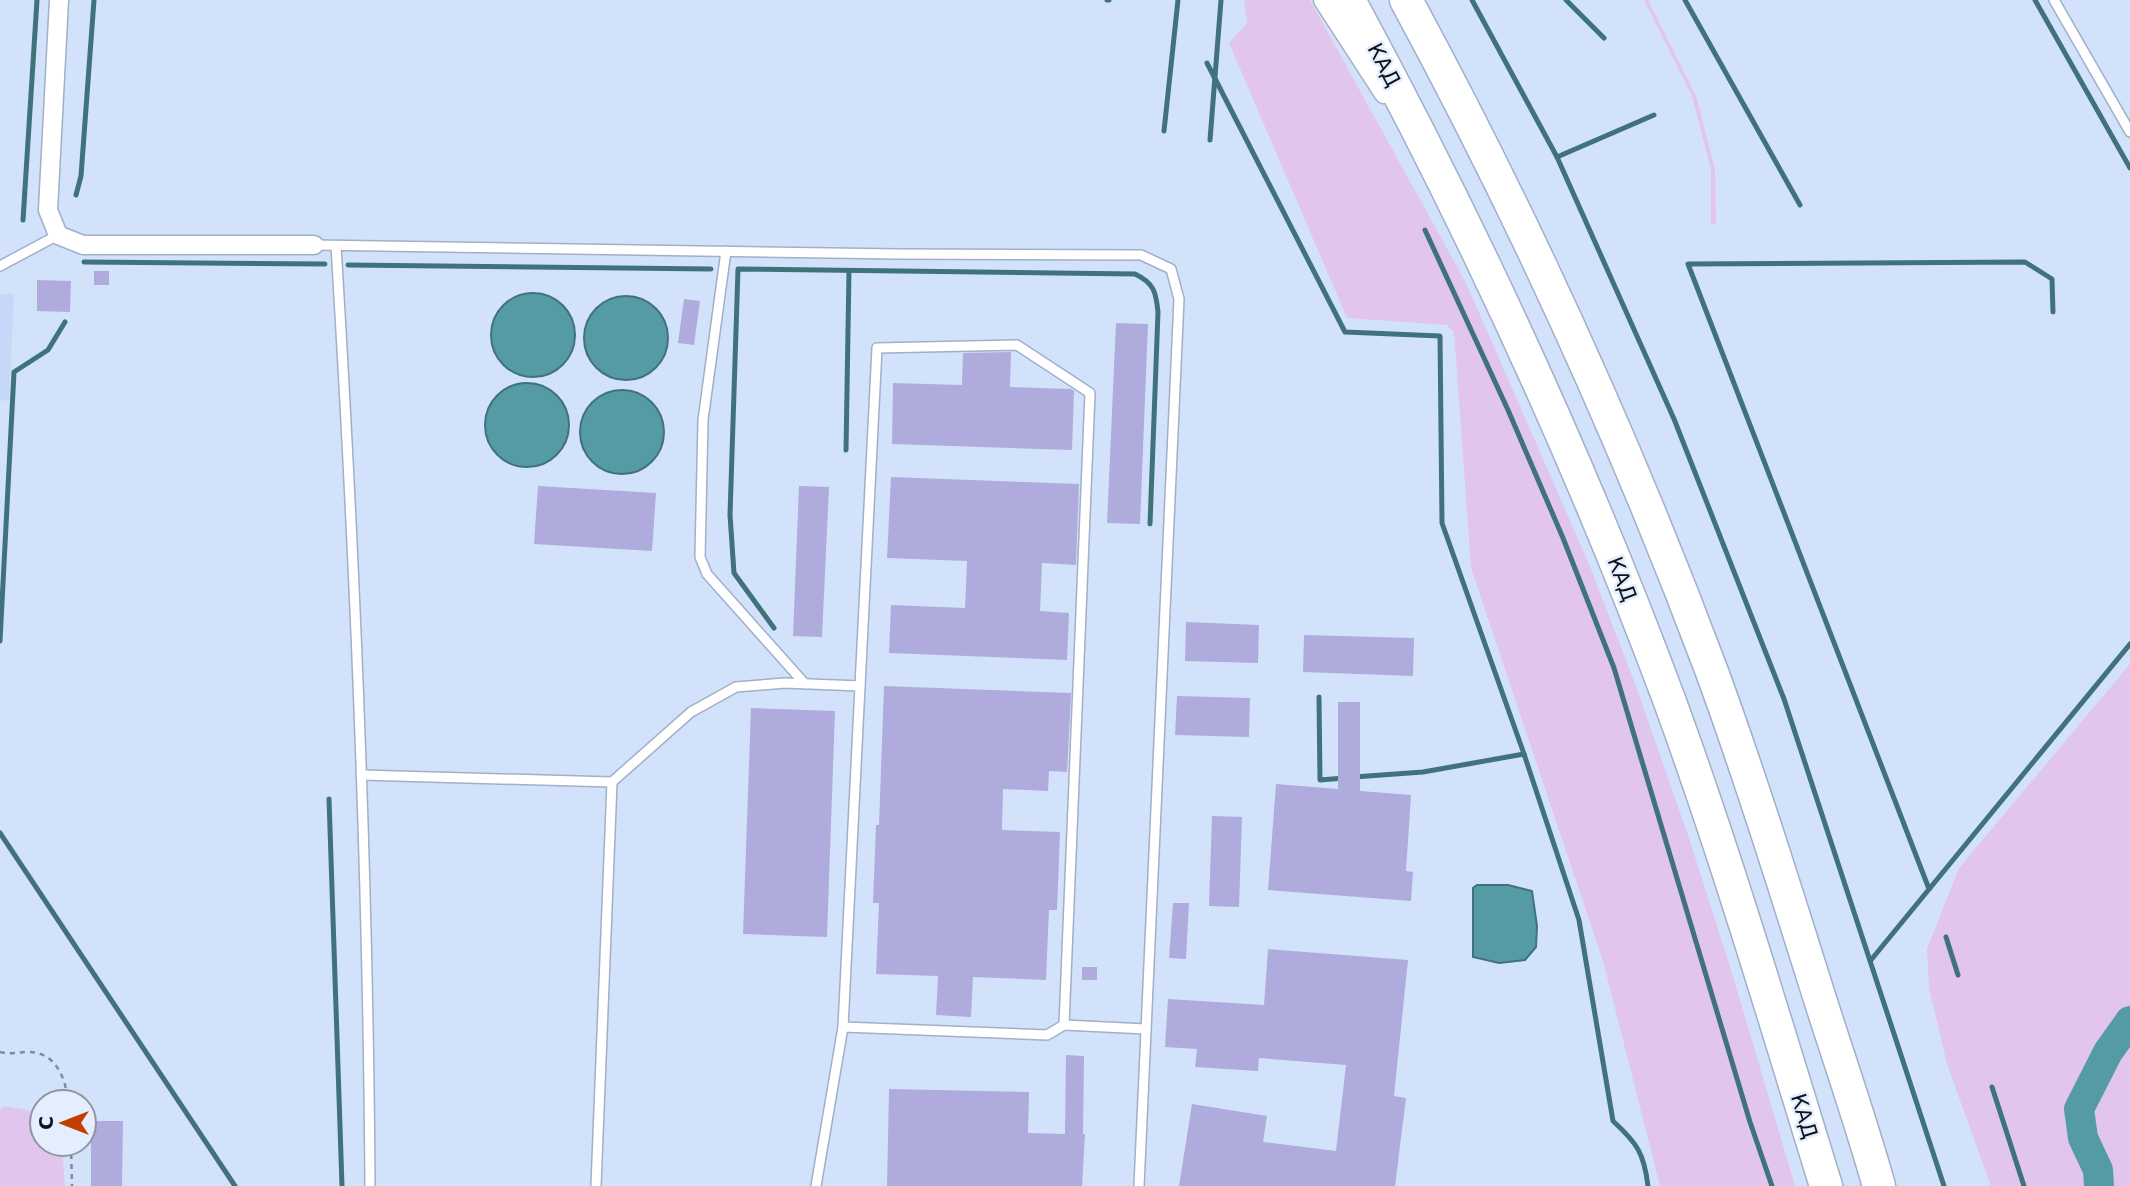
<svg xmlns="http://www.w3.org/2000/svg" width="2130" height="1186" font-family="'DejaVu Sans',sans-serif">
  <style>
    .built { fill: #c5d8f7 }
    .green { fill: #e1c5ed }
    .water { fill: #559ba5; stroke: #40727c; stroke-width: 2 }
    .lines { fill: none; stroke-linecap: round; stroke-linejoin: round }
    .stream { stroke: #40727c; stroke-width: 5 }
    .river { stroke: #559ba5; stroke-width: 30 }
    .building { fill: #afabdd }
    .lane-casing { stroke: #a1afc8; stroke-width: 12 }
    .street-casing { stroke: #a1afc8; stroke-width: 21 }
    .highway-casing { stroke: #a1afc8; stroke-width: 35 }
    .path { stroke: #7f8a9c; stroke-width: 2.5; stroke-dasharray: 5 5; stroke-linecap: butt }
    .lane { stroke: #fff; stroke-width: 9 }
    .street { stroke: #fff; stroke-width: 18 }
    .highway { stroke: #fff; stroke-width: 32 }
    .labels { text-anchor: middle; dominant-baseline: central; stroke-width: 5; stroke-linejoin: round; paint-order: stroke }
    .street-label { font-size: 21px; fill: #0e131b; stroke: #e5eefe }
  </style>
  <rect width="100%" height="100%" fill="#d3e2fb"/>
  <path class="built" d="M0 294H14L9 401 0 400Z"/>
  <g class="green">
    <path d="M1244 0H1310L1466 283 1589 564 1637 689 1690 841 1732 973 1795 1186H1660L1603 961 1471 568 1454 332 1447 325 1347 318 1229 43 1247 23Z"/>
    <path d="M1644 0H1648L1696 96 1715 169 1716 224H1711V169L1692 96Z"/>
    <path d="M2130 664V1186H1991L1947 1064 1929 988 1927 949 1959 868Z"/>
    <path d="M5 1106 42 1113V1144H62L65 1186H0V1110Z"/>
  </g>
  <g class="water">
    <circle cx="533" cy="335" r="42"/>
    <circle cx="626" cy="338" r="42"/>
    <circle cx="527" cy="425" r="42"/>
    <circle cx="622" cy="432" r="42"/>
    <path d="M1477 885H1508L1532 891 1537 926 1536 947 1525 960 1499 963 1473 957V888Z"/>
  </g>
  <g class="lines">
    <g class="stream">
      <path d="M1107 0H1109"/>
      <path d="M1472 0 1557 157 1674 419 1784 699 1944 1186"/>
      <path d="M1566 0 1604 38"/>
      <path d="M1685 0 1800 205"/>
      <path d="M2035 0 2130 168"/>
      <path d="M1207 63 1345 332 1440 336 1442 523 1524 754 1579 920 1613 1121C1637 1143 1644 1153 1648 1186"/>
      <path d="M1164 131 1178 0"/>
      <path d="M1210 140 1221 0"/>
      <path d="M1557 157 1654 115"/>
      <path d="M76 195 81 176 94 0"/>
      <path d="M23 220 37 0"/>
      <path d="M1425 230 1508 410 1563 538 1614 668 1750 1122 1772 1186"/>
      <path d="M84 262 325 264"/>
      <path d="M348 265 711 269"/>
      <path d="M846 450 849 271"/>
      <path d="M774 628 734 573 730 515 738 269 1135 274C1154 283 1156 292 1158 312L1150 524"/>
      <path d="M0 641 14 372 48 350 65 322"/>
      <path d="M1319 697 1320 780 1344 778"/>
      <path d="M1354 777 1423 772 1524 754"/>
      <path d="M329 799 342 1186"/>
      <path d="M0 833 235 1186"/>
      <path d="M1929 889 1688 264 2025 262 2052 279 2053 312"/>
      <path d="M1946 937 1958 975"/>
      <path d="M1871 960 2130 644"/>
      <path d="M1992 1087 2024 1186"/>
    </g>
    <path class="river" d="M2099 1186 2098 1170 2083 1138 2079 1109 2108 1052 2130 1021"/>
  </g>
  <g class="building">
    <rect x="94" y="271" width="15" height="14"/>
    <path d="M37 280 71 281 70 312 37 311Z"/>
    <path d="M684 299 700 301 694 345 678 343Z"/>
    <path d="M1116 323 1148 324 1140 524 1107 523Z"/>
    <path d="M1011 352 1010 387 1071 389 1074 391 1072 450 892 444 893 383 962 385 963 353Z"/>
    <path d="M891 477 1079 484 1076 565 1042 563 1040 611 1069 613 1067 660 889 653 891 605 965 608 967 561 887 558Z"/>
    <path d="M538 486 656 493 652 551 534 544Z"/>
    <path d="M799 486 829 487 822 637 793 636Z"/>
    <path d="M1186 622 1259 625 1258 663 1185 661Z"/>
    <path d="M1304 635 1414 638 1413 676 1303 672Z"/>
    <path d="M884 686 1071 693 1067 772 1049 771 1048 791 1003 789 1002 830 1060 832 1057 910H1049L1046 980 973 977 971 1017 936 1015 938 976 876 974 879 903H873L876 825H879Z"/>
    <path d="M1177 696 1250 698 1249 737 1175 735Z"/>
    <path d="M1338 702H1360V791L1411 795 1406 871 1413 872 1411 901 1268 890 1276 784 1338 789Z"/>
    <path d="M751 708 835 711 827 937 743 934Z"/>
    <path d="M1212 816 1242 817 1239 907 1209 906Z"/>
    <path d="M1173 903H1189L1186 959 1169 958Z"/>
    <path d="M1268 949 1408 960 1394 1096 1406 1098 1395 1186H1179L1192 1104 1267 1116 1263 1142 1336 1151 1346 1065 1259 1058 1258 1071 1195 1067 1197 1049 1165 1047 1168 999 1264 1005Z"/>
    <rect x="1082" y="967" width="15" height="13"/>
    <path d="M1066 1055 1084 1056 1083 1134H1085L1082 1186H887L889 1089 1029 1092 1028 1133 1065 1134Z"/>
    <path d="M91 1121H123L122 1186H91Z"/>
  </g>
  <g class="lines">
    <defs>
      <g id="lane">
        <path d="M2054 0 2130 132"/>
        <path d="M314 245 899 254 1141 255 1171 269 1179 299 1139 1186"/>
        <path d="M336 246C355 559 368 873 370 1186"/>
        <path d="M726 251 703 420 700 557 707 574 805 684"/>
        <path d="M0 266 58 235"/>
        <path d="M860 686 877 348 1017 345 1090 393 1064 1025"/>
        <path d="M361 775 612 782"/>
        <path d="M596 1186 612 782 691 712 736 687 785 683 860 686 843 1027 1047 1035 1064 1025 1146 1029"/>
        <path d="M816 1186 843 1027"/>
      </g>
      <g id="street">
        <path d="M59 0 48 210 58 235 83 245H314"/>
        <path d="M1323 0 1384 94"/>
      </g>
      <g id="highway">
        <path d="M1349 0C1472 227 1580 460 1670 702 1728 861 1776 1024 1826 1186"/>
        <path d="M1406 0C1523 216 1626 442 1712 672 1751 779 1785 888 1819 996 1839 1059 1861 1122 1879 1186"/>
      </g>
    </defs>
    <use href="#lane" class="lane-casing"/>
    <use href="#street" class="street-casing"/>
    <use href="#highway" class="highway-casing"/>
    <g class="path">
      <path d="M0 1052C9 1055 18 1052 27 1052 56 1051 66 1079 68 1102"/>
      <path d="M71 1144 72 1186"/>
    </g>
    <use href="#lane" class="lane"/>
    <use href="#street" class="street"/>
    <use href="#highway" class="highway"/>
  </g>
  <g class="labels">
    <g class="street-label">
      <text transform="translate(1384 65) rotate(62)">КАД</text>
      <text transform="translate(1622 579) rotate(69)">КАД</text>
      <text transform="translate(1804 1116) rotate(73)">КАД</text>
    </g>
  </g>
  <g transform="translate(63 1123) rotate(270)"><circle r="33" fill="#e5eefe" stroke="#8f96a3" stroke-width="2"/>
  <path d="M0-5L12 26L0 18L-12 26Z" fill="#c43e00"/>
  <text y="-10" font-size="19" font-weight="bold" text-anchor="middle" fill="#0e131b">С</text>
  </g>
</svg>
